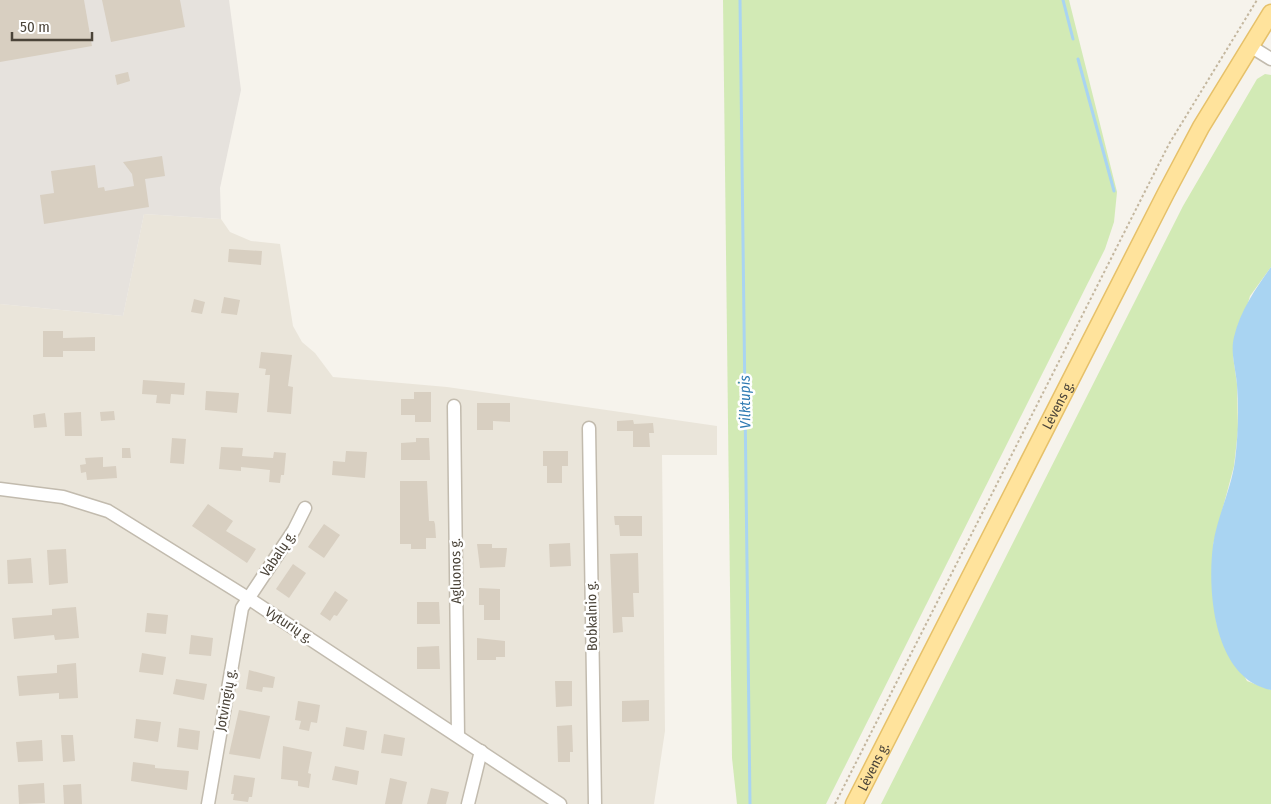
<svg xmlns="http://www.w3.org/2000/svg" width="1271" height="804" font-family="'Fira Sans Condensed',sans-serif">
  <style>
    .residential { fill: #eae5da }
    .industrial { fill: #e6e2dd }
    .green { fill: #d2eab5 }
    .water { fill: #a9d4f2 }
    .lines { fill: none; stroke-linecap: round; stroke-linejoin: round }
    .stream { stroke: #a9d4f2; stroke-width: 3 }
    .building { fill: #d8cfc1 }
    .minor-casing { stroke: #c2bbae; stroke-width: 15 }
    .major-casing { stroke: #e6c16a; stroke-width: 19 }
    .path { stroke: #c4b79f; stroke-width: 2; stroke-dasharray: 2.5 2.5; stroke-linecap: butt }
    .minor { stroke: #fff; stroke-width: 12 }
    .major { stroke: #ffe39c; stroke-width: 16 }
    .labels { text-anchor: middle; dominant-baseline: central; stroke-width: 5; stroke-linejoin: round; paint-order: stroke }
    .street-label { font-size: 14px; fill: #4b4439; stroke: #fff }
    .water-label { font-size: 15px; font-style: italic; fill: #2e7ab2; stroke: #fff }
  </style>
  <rect width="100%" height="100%" fill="#f6f3ec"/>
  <path class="residential" d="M144 214 221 219 230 232 251 241 280 244 293 326 302 342 315 353 333 377 447 387 717 426V455H662L665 731 654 804H0V304L123 316Z"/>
  <path class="industrial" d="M0 0H229L241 90 220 188 221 219 144 214 123 316 0 304Z"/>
  <g class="green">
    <path d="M723 0H1069L1117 192 1114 222 1105 249 826 804H737L732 758Z"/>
    <path d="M1265 74 1271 75V267L1250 296 1233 356 1237 384 1238 430 1234 466 1213 545V587L1217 625 1247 681 1271 690V804H881L1183 206 1257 79Z"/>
  </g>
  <path class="water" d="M1271 267V690C1214 679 1207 592 1213 545 1217 517 1231 490 1235 461 1238 436 1239 411 1237 385 1236 369 1230 353 1234 337 1240 311 1256 288 1271 267Z"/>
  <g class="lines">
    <g class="stream">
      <path d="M740 0 750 804"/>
      <path d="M1063 0 1073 39"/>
      <path d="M1078 59 1114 191"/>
    </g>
  </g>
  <g class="building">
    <path d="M0 0H84L92 46 0 62Z"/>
    <path d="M102 0H180L185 27 111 42Z"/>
    <path d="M128 72 130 81 117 85 115 75Z"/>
    <path d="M162 156 165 176 145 179 149 207 44 224 40 195 54 193 51 171 95 165 98 188 104 187 105 191 134 186 132 174 123 162Z"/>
    <path d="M229 249 262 251 261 265 228 262Z"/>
    <path d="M224 297 240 300 237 315 221 313Z"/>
    <path d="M194 299 205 302 202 314 191 312Z"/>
    <path d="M43 331H63V338L95 337V351H63V357H43Z"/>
    <path d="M261 352 292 355 288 386 293 387 291 414 267 412 270 375H265L266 369 259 368Z"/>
    <path d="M143 380 185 383 184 395 171 394 170 404 156 403 157 395 142 394Z"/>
    <path d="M206 391 239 393 237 413 205 410Z"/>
    <path d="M414 392H431V422H415V415H401V399H414Z"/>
    <path d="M477 403H510V422L493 421V430H477Z"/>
    <path d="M114 411 115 420 101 421 100 412Z"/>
    <path d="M81 412 82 436H65L64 413Z"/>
    <path d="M45 413 47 427 34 428 33 415Z"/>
    <path d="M633 420 634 424 653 423 654 433H649L650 447H633V431H617V421Z"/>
    <path d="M172 438 186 439 184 464 170 463Z"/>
    <path d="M416 438H429L430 460H401V443L416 442Z"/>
    <path d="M221 447 243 448 242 456 273 458 274 452 286 453 284 475H281L280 483 269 482 270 470 241 467V471L219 469Z"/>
    <path d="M122 448H130L131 458H122Z"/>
    <path d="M346 451 367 452 365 478 332 475 333 461 345 462Z"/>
    <path d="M543 451H568V466H562V483H547V466H543Z"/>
    <path d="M103 457V467L116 466 117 478 87 480 86 472 81 473 80 465 86 464 85 458Z"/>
    <path d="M400 481H427L429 521H434L435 524 436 538H426V549H411V544H400Z"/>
    <path d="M208 504 233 521 226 531 256 549 247 563 192 526Z"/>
    <path d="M614 516H642V536H620L619 525H615Z"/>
    <path d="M324 524 340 535 324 558 308 547Z"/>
    <path d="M570 543 571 566 550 567 549 544Z"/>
    <path d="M477 544H492V548H507L505 567 480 568Z"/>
    <path d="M66 549 68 583 49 585 47 550Z"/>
    <path d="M638 553 639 593H633L634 617H622L623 632 613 633 610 554Z"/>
    <path d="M31 558 33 583 8 584 7 560Z"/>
    <path d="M293 564 306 573 289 598 276 589Z"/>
    <path d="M479 588 500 589V620H484V605H479Z"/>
    <path d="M335 591 348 600 337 616 334 615 330 621 320 614Z"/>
    <path d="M417 602H439L440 624H417Z"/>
    <path d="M76 607 79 638 55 640 54 635 14 639 12 618 52 615V609Z"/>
    <path d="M147 613 168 615 166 634 145 632Z"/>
    <path d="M191 635 213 638 211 656 189 654Z"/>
    <path d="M477 638 505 641V657H496V660H477Z"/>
    <path d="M439 646 440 669H417V647Z"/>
    <path d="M142 653 166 657 163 675 139 672Z"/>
    <path d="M76 663 78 698 59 699V693L19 696 17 676 57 673V665Z"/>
    <path d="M249 670 275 677 273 688 263 687 262 692 246 689Z"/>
    <path d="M176 679 207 684 204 700 173 694Z"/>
    <path d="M555 681H572V706L556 707Z"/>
    <path d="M649 700V721L622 722V701Z"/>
    <path d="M298 701 320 705 317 723 311 722 309 731 299 729 301 721 295 720Z"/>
    <path d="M239 710 270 716 260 759 229 754Z"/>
    <path d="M136 719 161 722 158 742 134 738Z"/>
    <path d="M572 725 573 752H570V762H558L557 726Z"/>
    <path d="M346 727 367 731 364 750 343 746Z"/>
    <path d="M179 728 200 731 198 750 177 747Z"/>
    <path d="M384 734 405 738 402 756 381 753Z"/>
    <path d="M61 735H73L75 761 63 762Z"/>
    <path d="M42 740 43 761 18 762 16 742Z"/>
    <path d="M283 746 312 752 308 773 311 774 309 788 298 786V781L281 779Z"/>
    <path d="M133 762 155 765V768L189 771 187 790 131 781Z"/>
    <path d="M335 766 359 771 357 785 332 780Z"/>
    <path d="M234 775 255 778 252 797H249L248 802 233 800 234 794H231Z"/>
    <path d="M390 778 407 782 402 804H385Z"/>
    <path d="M44 783 45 803 19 804 18 785Z"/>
    <path d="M81 784 82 804H64L63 785Z"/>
    <path d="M431 788 449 792 446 804H427Z"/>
  </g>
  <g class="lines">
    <defs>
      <g id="minor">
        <path d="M1250 46 1271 59"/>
        <path d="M454 406 458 736"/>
        <path d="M589 428 595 804"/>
        <path d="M0 489 63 497 108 511 248 598 560 804"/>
        <path d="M208 804 242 608 294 530 305 508"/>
        <path d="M468 804 481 751"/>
      </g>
      <g id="major">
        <path id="s1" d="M854 804 1166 193 1201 127 1271 13"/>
      </g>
    </defs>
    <use href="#minor" class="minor-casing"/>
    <use href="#major" class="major-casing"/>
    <path class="path" d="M835 804 1169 144 1257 0"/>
    <use href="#minor" class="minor"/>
    <use href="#major" class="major"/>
  </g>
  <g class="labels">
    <g class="street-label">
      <text stroke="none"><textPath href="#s1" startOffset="448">Lėvens g.</textPath></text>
      <text transform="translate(278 554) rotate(-56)">Vabalų g.</text>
      <text transform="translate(456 571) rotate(-91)">Agluonos g.</text>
      <text transform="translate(592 616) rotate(-91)">Bobkalnio g.</text>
      <text transform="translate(289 625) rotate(33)">Vyturių g.</text>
      <text transform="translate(226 700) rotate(-80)">Jotvingių g.</text>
      <text stroke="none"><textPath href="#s1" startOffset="42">Lėvens g.</textPath></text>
    </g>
    <g class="water-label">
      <text transform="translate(745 402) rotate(-91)">Vilktupis</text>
    </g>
  </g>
  <path d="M12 32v8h80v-8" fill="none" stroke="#4b4439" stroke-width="2.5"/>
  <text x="20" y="32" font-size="15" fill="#4b4439" stroke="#ffffff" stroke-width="4" paint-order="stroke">50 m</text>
</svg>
